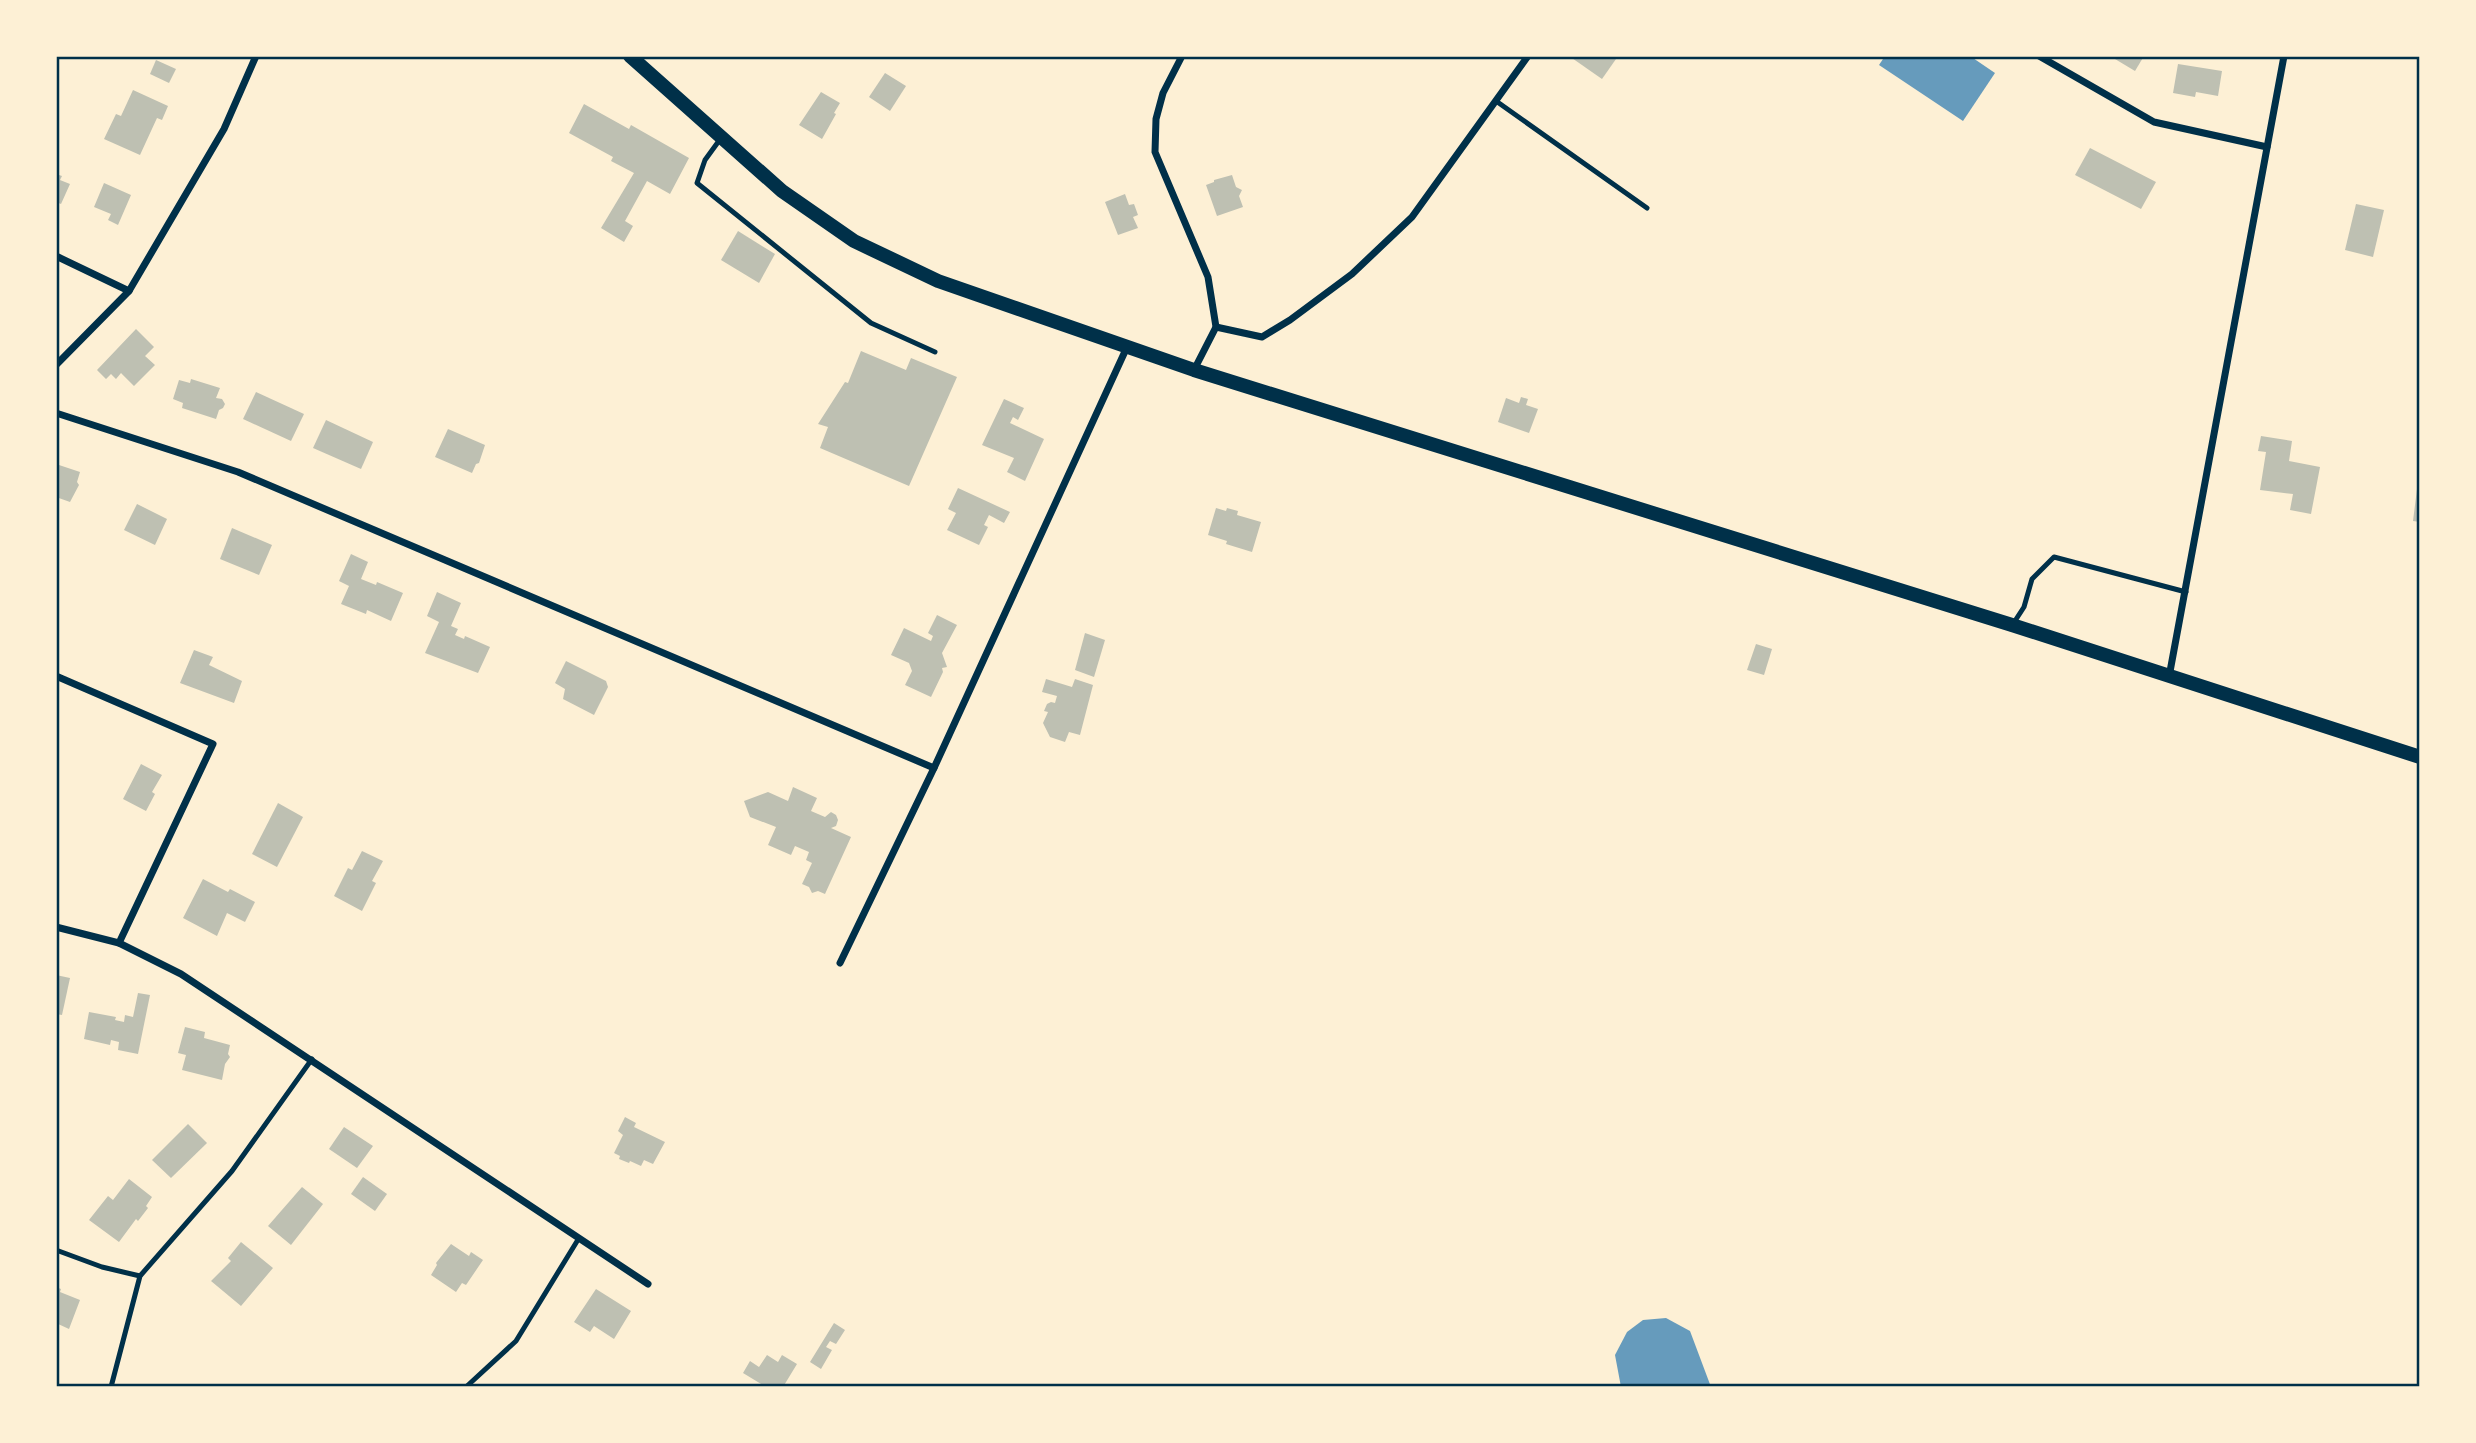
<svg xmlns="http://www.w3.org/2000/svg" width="2476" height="1443" font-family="'Exo 2',sans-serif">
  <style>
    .water { fill: #669bbc }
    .building { fill: #bec0b2 }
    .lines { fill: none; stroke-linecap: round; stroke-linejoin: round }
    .service { stroke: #003049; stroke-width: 5 }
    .minor { stroke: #003049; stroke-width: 7 }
    .secondary { stroke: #003049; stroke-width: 14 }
    .neatline { fill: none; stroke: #003049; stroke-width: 2.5 }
  </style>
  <rect width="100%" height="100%" fill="#fdf0d5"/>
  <g class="water">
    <path d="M1885 56H1970L1995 73 1963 121 1879 65Z"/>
    <path d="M1666 1318 1690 1331 1711 1387H1621L1615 1355 1627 1332 1643 1320Z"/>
  </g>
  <g class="building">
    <path d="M1569 56H1612L1616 59 1602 79Z"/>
    <path d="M2110 56H2144L2135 71Z"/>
    <path d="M156 60 176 69 169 83 150 74Z"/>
    <path d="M2178 64 2222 71 2218 96 2196 92 2195 97 2173 93Z"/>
    <path d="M885 73 906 86 890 111 869 97Z"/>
    <path d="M133 90 168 106 162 120 157 118 140 155 104 139 116 114 121 116Z"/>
    <path d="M821 92 840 103 834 113 836 114 822 139 799 125Z"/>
    <path d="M584 104 629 129 631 125 689 158 670 194 647 181 625 221 633 226 624 242 601 228 634 173 611 161 613 157 569 133Z"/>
    <path d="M2090 148 2156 182 2141 209 2075 175Z"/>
    <path d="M56 174 62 176 60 180 70 184 61 204 56 202Z"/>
    <path d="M1232 175 1236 187 1242 190 1239 196 1243 207 1217 216 1206 185 1214 182V180Z"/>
    <path d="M104 183 131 195 118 225 108 220 111 214 94 207Z"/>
    <path d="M1125 194 1129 205 1134 204 1138 215 1133 217 1138 228 1118 235 1105 202Z"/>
    <path d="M2356 204 2384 210 2373 257 2345 250Z"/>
    <path d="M738 231 775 254 759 283 721 260Z"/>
    <path d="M136 329 154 347 145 356 155 365 134 386 121 373 116 379 111 374 106 379 97 370Z"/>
    <path d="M861 351 906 370 911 358 957 377 909 486 820 448 828 427 818 424 845 382 848 383Z"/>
    <path d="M191 379 220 388 216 398 222 399 225 404 223 408 219 410 216 419 182 408 183 403 173 399 179 380 190 383Z"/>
    <path d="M256 392 304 414 291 441 243 419Z"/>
    <path d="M1521 397 1528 399 1526 405 1538 409 1529 433 1498 422 1506 398 1519 403Z"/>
    <path d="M1004 399 1024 408 1018 420 1013 417 1010 423 1044 439 1025 481 1007 472 1014 458 982 445Z"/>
    <path d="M326 420 373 442 361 469 313 448Z"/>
    <path d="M448 429 485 445 479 463 476 464 472 473 435 457Z"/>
    <path d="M2261 436 2292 441 2289 461 2320 467 2311 514 2290 510 2293 494 2260 490 2266 452 2258 451Z"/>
    <path d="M56 464 80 472 77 482 79 485 70 502 56 497Z"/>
    <path d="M2418 481H2420V522L2413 521Z"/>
    <path d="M958 488 1010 512 1004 523 989 515 984 525 988 527 979 545 947 530 956 513 948 509Z"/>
    <path d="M137 504 167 519 155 545 124 530Z"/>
    <path d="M1216 508 1226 511 1227 508 1238 511 1237 515 1261 522 1252 552 1226 544 1227 541 1208 535Z"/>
    <path d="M232 528 272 545 259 575 220 559Z"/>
    <path d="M351 554 368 562 361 579 376 585 377 582 403 593 391 621 367 610 366 614 341 604 349 586 339 581Z"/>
    <path d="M437 592 461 603 451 626 458 629 455 635 464 639 465 636 490 647 478 673 425 653 439 622 427 616Z"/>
    <path d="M937 615 957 625 942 653 947 667 942 668 943 672 931 697 905 685 912 671 909 663 891 655 904 628 931 641 933 636 928 633Z"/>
    <path d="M1085 633 1105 640 1094 677 1075 670Z"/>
    <path d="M1756 644 1772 649 1764 675 1747 670Z"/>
    <path d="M194 650 213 657 209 665 242 681 234 703 180 683Z"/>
    <path d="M566 661 606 681 608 687 594 715 563 699 565 689 555 683Z"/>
    <path d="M1046 679 1072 687 1075 679 1093 685 1080 735 1069 732 1065 742 1050 737 1043 723 1048 712 1044 711 1047 704 1051 702 1055 703 1057 696 1042 692Z"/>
    <path d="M141 764 162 775 152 792 155 794 146 811 123 799Z"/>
    <path d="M793 787 817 798 811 811 825 817 831 812 836 815 838 820 836 826 831 828 851 837 825 894 818 891 812 893 809 887 802 884 812 863 806 860 809 852 795 846 791 855 768 845 776 827 750 817 744 801 768 792 788 801Z"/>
    <path d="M278 803 303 817 277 867 252 854Z"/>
    <path d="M362 851 383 861 372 881 376 883 362 911 334 896 348 868 352 870Z"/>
    <path d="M203 879 228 892 230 889 255 902 245 922 227 913 217 936 183 918Z"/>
    <path d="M56 975 70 978 62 1015 56 1014Z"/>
    <path d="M138 993 150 995 138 1054 118 1050 119 1042 111 1040 110 1045 84 1039 89 1012 116 1017 115 1020 124 1022 125 1015 133 1017Z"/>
    <path d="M185 1027 205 1032 204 1038 230 1045 228 1054 230 1057 225 1064 222 1080 182 1070 186 1055 178 1053Z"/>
    <path d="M625 1117 636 1123 634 1127 665 1142 653 1164 644 1160 641 1166 630 1161 629 1163 619 1159 620 1156 614 1153 623 1135 618 1131Z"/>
    <path d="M188 1124 207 1143 171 1178 152 1160Z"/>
    <path d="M344 1127 373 1146 357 1168 329 1149Z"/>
    <path d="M363 1177 387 1194 375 1211 351 1194Z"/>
    <path d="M129 1179 152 1197 146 1206 148 1208 138 1221 136 1219 119 1242 89 1220 108 1196 113 1200Z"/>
    <path d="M302 1187 323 1204 291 1245 268 1226Z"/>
    <path d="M241 1242 273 1268 241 1306 211 1281 231 1261 228 1258Z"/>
    <path d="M451 1244 469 1256 471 1252 483 1260 466 1285 462 1283 456 1292 431 1275 437 1265 436 1263Z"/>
    <path d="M56 1287 61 1289 60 1292 80 1300 69 1329 56 1323Z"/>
    <path d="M596 1289 631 1311 614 1339 594 1326 590 1332 574 1322Z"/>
    <path d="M834 1323 845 1330 836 1344 830 1341 826 1347 832 1350 821 1369 810 1362Z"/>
    <path d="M767 1355 778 1362 782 1355 797 1364 783 1387H766L743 1373 750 1361 759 1367Z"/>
  </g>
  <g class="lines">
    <g class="service">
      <path d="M1496 101 1647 208"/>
      <path d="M721 138 705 160 697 183 871 323 935 352"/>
      <path d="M2013 624 2024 607 2032 579 2054 557 2186 592"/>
      <path d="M56 1250 102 1267 140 1276"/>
      <path d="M111 1387 140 1276 232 1171 312 1059"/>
      <path d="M466 1387 516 1341 579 1238"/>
    </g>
    <g class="minor">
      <path d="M1182 56 1163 93 1156 119 1155 152 1208 277 1216 327 1194 370"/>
      <path d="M2039 56 2154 122 2267 147"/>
      <path d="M56 256 129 291"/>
      <path d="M1216 327 1262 337 1290 320 1352 274 1412 217 1528 56"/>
      <path d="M56 365 129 291 224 129 256 56"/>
      <path d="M56 413 238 472 934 768"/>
      <path d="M56 676 213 744 119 943"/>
      <path d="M2169 677 2284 56"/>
      <path d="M56 927 119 943 181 974 648 1284"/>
      <path d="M840 963 934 768 1127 347"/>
    </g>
    <path class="secondary" d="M630 56 782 191 854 241 938 281 1194 370 2012 625 2420 757"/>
  </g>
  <rect width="2476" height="1443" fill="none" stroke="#fdf0d5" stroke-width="116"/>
  <rect x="58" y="58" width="2360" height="1327" class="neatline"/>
</svg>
